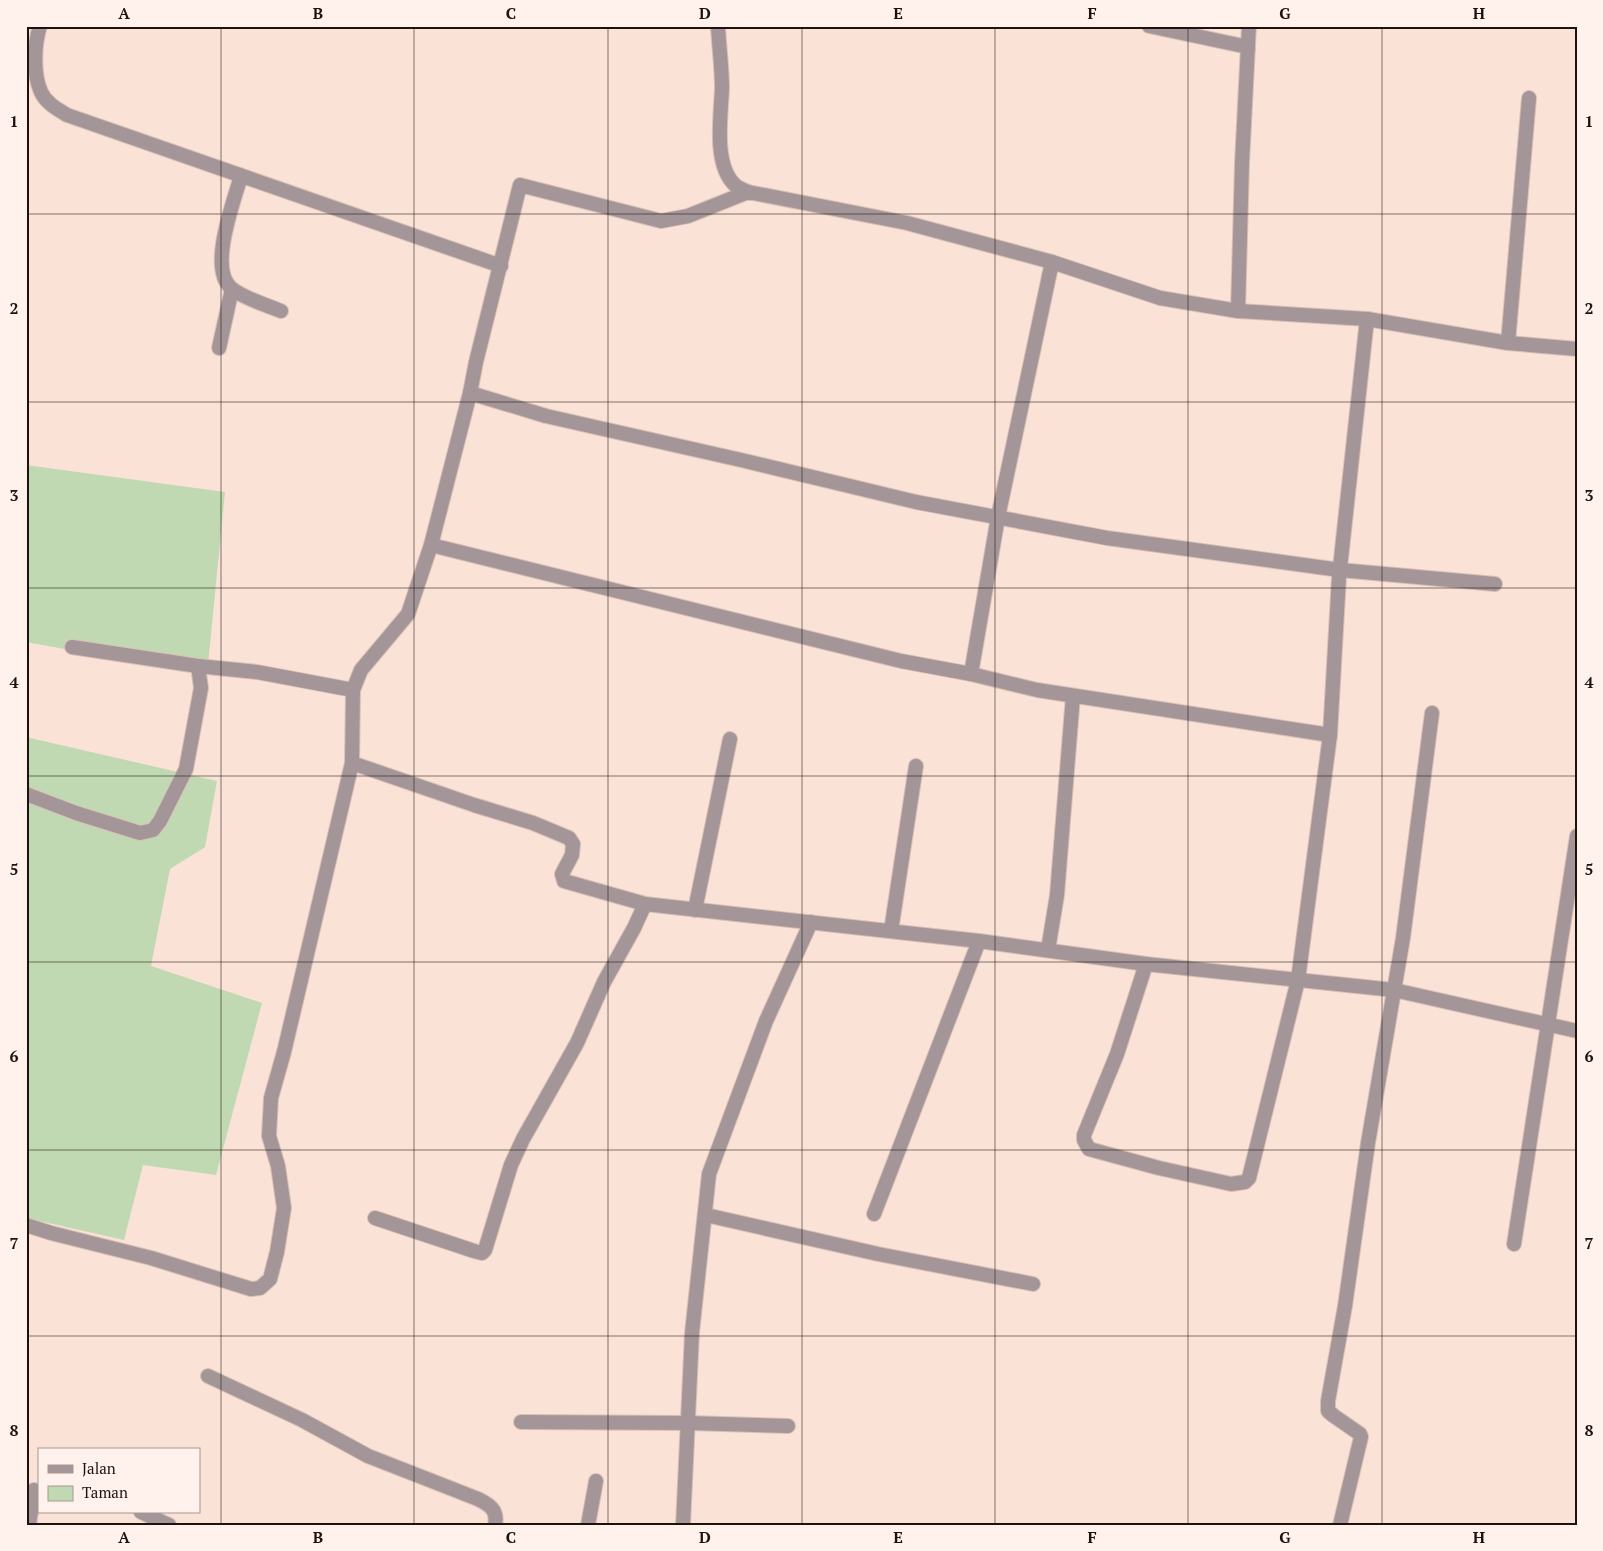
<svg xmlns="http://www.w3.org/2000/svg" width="1603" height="1551" font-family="'PT Serif',serif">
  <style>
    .green { fill: #c1d9b2 }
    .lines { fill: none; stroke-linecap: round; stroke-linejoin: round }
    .minor-casing { stroke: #d7c1b7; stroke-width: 16 }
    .minor { stroke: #a39598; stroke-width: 14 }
    .grid { fill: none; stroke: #1d120d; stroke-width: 1; stroke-opacity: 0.55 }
    .neatline { fill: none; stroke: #1d120d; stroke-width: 2 }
    .grid-label { font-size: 16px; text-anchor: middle; font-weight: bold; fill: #1d120d }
  </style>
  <rect width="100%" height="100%" fill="#fbe2d7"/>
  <g class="green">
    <path d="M26 465 225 492 207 675 26 642Z"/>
    <path d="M26 737 217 781 205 847 170 869 151 966 262 1003 216 1175 143 1165 124 1240 26 1218Z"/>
  </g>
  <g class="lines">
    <defs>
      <g id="minor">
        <path d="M40 26C34 45 33 74 41 92 46 103 57 109 67 115L501 266"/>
        <path d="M718 26C719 47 722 68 722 88 721 115 713 165 735 185 738 188 744 190 748 192"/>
        <path d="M1149 26 1248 47"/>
        <path d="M241 176C234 201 208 268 231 288 243 298 266 305 281 311"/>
        <path d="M1238 311 1242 163 1249 26"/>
        <path d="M1508 343 1529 98"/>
        <path d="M219 348 232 289"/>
        <path d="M470 393 546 416 741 460 916 502 1107 538 1340 570 1495 584"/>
        <path d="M431 545 901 661 971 674 1037 690 1330 735"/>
        <path d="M72 647 198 666 257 672 353 690"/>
        <path d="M971 674 998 517 1052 262"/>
        <path d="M352 763 474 805 533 823 569 838 573 844 572 855 562 874 564 881 645 904 979 941 1146 964 1394 990 1577 1031"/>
        <path d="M26 794 76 813 140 833 153 830 160 821 186 769 201 688 198 666"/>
        <path d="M695 910 730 739"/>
        <path d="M891 931 916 766"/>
        <path d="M1048 950 1057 895 1073 696"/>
        <path d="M1146 964 1117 1054 1084 1135V1140L1089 1149 1159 1168 1231 1184 1245 1182 1249 1178 1298 980 1330 735 1339 577 1367 319"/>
        <path d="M874 1214 979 941"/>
        <path d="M706 1215 878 1254 1033 1284"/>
        <path d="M375 1218 474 1251 482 1253 485 1250 511 1165 523 1139 577 1043 604 982 634 928 645 904"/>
        <path d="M26 1225 51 1233 151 1258 251 1289 260 1288 270 1279 277 1252 284 1208 278 1166 269 1136 271 1098 284 1052 352 763 353 690 361 670 408 614 431 545 470 393 476 362 520 185 661 221 688 216 748 192 907 223 1052 262 1160 298 1238 311 1367 319 1508 343 1577 349"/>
        <path d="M1514 1244 1577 836"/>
        <path d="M208 1376 302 1420 368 1456 478 1499C490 1505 498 1510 495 1525"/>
        <path d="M521 1422 689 1423 788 1426"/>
        <path d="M141 1512 169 1525"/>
        <path d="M29 1525 34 1490"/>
        <path d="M588 1525 596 1481"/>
        <path d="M683 1525 692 1333 709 1174 766 1021 811 922"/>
        <path d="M1340 1525 1361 1437 1360 1434 1334 1416 1328 1411V1401L1345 1306 1368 1143 1403 938 1432 713"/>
      </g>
    </defs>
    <use href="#minor" class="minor-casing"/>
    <use href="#minor" class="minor"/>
  </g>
  <path class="grid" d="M221 26V1525M414 26V1525M608 26V1525M802 26V1525M995 26V1525M1188 26V1525M1382 26V1525M26 214H1577M26 402H1577M26 588H1577M26 776H1577M26 962H1577M26 1150H1577M26 1336H1577"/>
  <rect width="1603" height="1551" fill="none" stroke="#fff2ec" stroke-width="55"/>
  <rect x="38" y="1448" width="162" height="65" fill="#fff2ec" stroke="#a59893"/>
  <rect x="48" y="1465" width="25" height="8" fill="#a39598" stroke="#a59893"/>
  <text x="82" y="1474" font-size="15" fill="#1d120d">Jalan</text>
  <rect x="48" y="1486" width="25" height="15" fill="#c1d9b2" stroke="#a59893"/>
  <text x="82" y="1498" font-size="15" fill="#1d120d">Taman</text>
  <rect x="28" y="28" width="1548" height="1496" class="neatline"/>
  <g class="grid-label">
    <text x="124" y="19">A</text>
    <text x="318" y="19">B</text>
    <text x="511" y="19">C</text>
    <text x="705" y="19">D</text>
    <text x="898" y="19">E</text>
    <text x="1092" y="19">F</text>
    <text x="1285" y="19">G</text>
    <text x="1479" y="19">H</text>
    <text x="14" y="127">1</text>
    <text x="1589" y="127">1</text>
    <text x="14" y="314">2</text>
    <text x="1589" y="314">2</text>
    <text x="14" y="501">3</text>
    <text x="1589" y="501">3</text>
    <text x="14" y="688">4</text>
    <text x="1589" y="688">4</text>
    <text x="14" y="875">5</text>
    <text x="1589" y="875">5</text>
    <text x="14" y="1062">6</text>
    <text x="1589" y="1062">6</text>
    <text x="14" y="1249">7</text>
    <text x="1589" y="1249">7</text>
    <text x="14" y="1436">8</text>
    <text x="1589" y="1436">8</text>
    <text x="124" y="1543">A</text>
    <text x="318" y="1543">B</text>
    <text x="511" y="1543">C</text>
    <text x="705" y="1543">D</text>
    <text x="898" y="1543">E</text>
    <text x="1092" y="1543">F</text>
    <text x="1285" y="1543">G</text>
    <text x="1479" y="1543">H</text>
  </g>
</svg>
